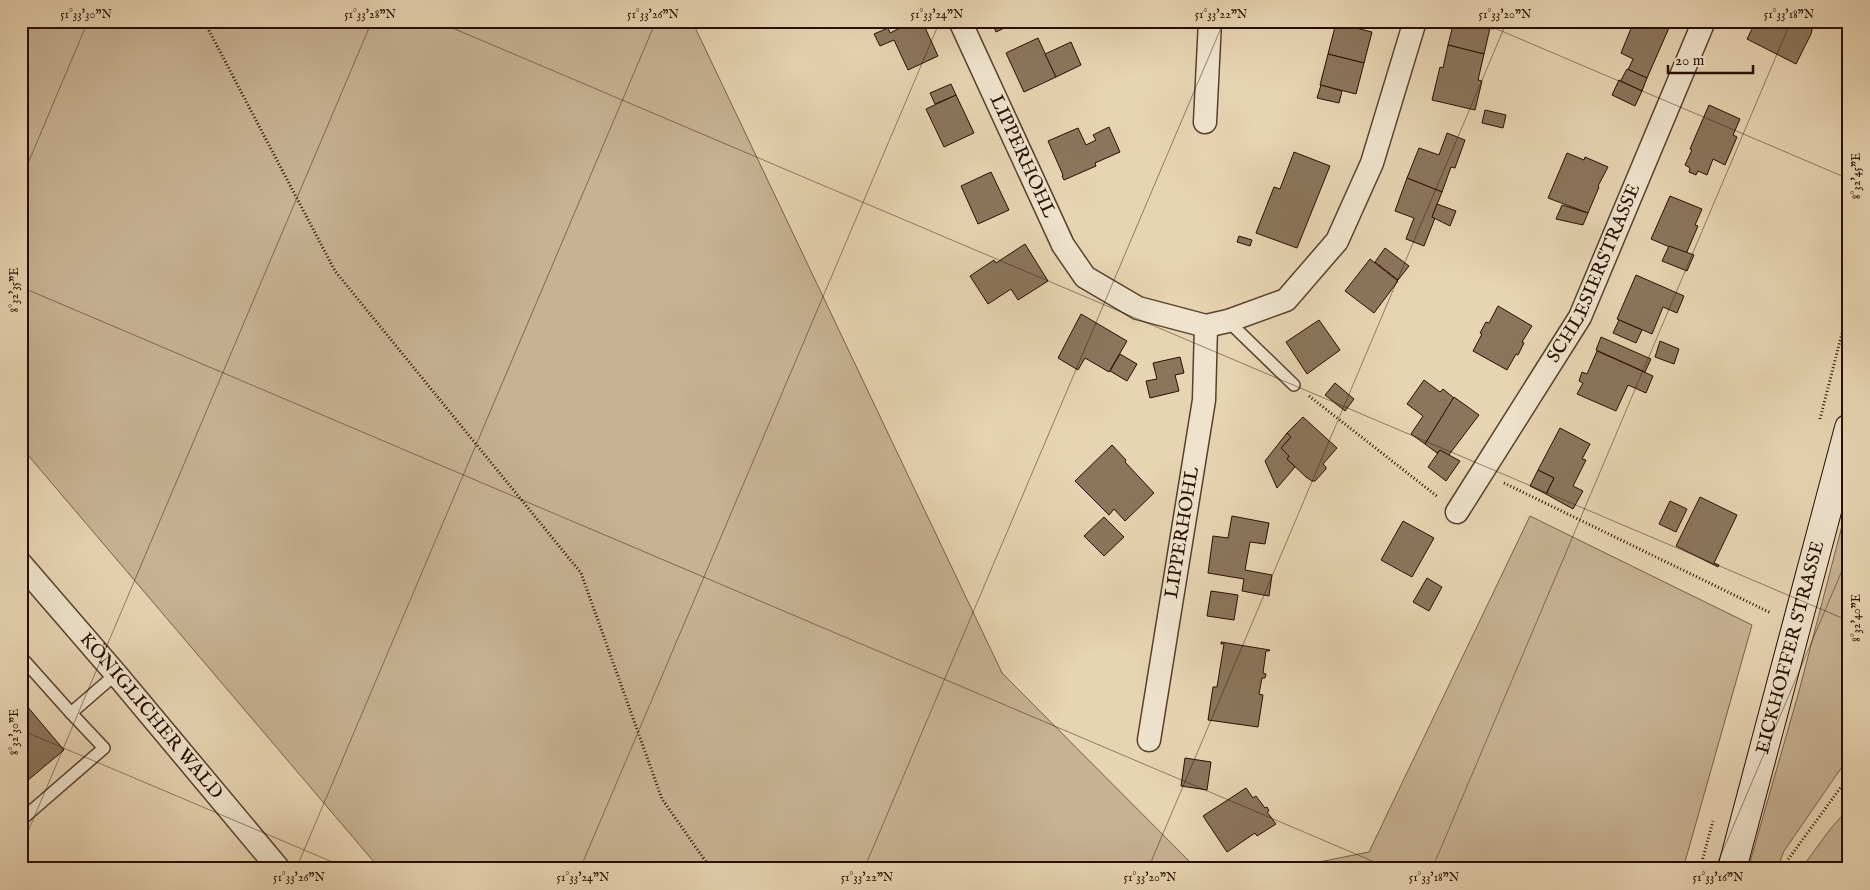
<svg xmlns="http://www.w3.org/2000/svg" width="1870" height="890" font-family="'IM FELL English',serif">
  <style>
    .green { fill: #c7b294; stroke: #78604a }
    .building { fill: #8b755d; stroke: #280e00 }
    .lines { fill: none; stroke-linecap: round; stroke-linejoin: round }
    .service-casing { stroke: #58402c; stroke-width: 14 }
    .minor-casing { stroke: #58402c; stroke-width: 25 }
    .secondary-casing { stroke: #280e00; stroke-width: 30 }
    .path { stroke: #280e00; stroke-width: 3; stroke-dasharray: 1 2.5; stroke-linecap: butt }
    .service { stroke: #efe3cd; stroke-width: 11 }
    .minor { stroke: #efe3cd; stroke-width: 22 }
    .secondary { stroke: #efe3cd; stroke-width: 28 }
    .ticks { fill: none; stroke: #280e00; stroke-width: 1; stroke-opacity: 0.45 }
    .labels { text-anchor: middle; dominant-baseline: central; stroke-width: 4.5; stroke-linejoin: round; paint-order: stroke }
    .street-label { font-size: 19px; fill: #280e00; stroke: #efe3cd }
    .neatline { fill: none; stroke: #280e00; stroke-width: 2 }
    .ticks-label { font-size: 12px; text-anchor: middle; fill: #280e00 }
  </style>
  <rect width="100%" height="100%" fill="#e7d4b2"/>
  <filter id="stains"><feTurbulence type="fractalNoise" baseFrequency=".004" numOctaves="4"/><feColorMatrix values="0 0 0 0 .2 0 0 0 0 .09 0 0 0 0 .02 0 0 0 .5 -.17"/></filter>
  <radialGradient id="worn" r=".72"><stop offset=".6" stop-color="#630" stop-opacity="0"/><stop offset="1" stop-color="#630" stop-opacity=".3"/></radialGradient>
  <g class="green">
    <path d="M21 21H692L1002 673 1197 869H380L21 447Z"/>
    <path d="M1849 499V760L1844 764 1784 851 1777 869H1748L1798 695Z"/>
    <path d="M1530 516 1752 625 1683 869H1284L1369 852Z"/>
    <path d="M1849 808V869H1801L1831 828Z"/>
  </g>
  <g class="building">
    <path d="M899 21H914L901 27Z"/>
    <path d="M914 21H922L938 56 908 70 894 40 880 46 874 34 888 28 890 33Z"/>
    <path d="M991 21H1019L996 32Z"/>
    <path d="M1337 21H1359L1358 28 1337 23Z"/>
    <path d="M1454 21H1496L1494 29 1490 28 1484 54 1448 45Z"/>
    <path d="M1634 21H1672L1647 78 1628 70 1633 59 1621 53Z"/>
    <path d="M1756 21H1814L1811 34 1796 64 1747 39Z"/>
    <path d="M1336 23 1372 32 1364 63 1328 54Z"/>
    <path d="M1038 38 1056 77 1024 92 1006 53Z"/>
    <path d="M1071 42 1081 65 1056 77 1045 54Z"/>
    <path d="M1448 45 1484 54 1478 80 1482 81 1475 110 1432 100 1440 67 1443 68Z"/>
    <path d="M1328 54 1364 63 1356 94 1320 85Z"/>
    <path d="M1627 69 1647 78 1642 91 1620 82Z"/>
    <path d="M1619 80 1642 91 1635 106 1612 95Z"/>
    <path d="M951 84 956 95 935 104 930 93Z"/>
    <path d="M1321 85 1342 91 1339 103 1317 98Z"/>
    <path d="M956 95 974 133 944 147 926 109Z"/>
    <path d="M1709 105 1740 119 1733 135 1737 137 1725 165 1713 159 1707 175 1698 171 1696 175 1689 172 1690 168 1685 165 1692 150 1690 149Z"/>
    <path d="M1485 110 1506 115 1503 128 1482 123Z"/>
    <path d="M1849 112V128L1844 129 1842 113Z"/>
    <path d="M1109 127 1120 152 1095 163 1096 166 1064 180 1062 176 1063 175 1048 141 1078 128 1086 145 1096 140 1093 135Z"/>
    <path d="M1447 133 1465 140 1455 168 1451 167 1442 192 1407 178 1419 148 1439 155Z"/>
    <path d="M1294 152 1330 166 1297 248 1256 233 1274 187 1280 189Z"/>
    <path d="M1567 153 1584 160 1585 157 1608 167 1598 186 1599 187 1588 213 1548 198Z"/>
    <path d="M991 172 1009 210 978 224 961 186Z"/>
    <path d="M1407 178 1442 192 1432 217 1435 218 1424 246 1406 239 1414 218 1395 211Z"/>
    <path d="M1670 196 1702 209 1695 225 1698 226 1686 254 1651 239Z"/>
    <path d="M1437 204 1456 211 1450 226 1432 217Z"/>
    <path d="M1562 205 1588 213 1583 225 1556 219Z"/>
    <path d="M1239 236 1252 240 1250 246 1237 242Z"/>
    <path d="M1025 244 1048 281 1018 300 1011 289 988 304 970 276 994 260 996 263Z"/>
    <path d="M1669 246 1694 255 1687 271 1662 261Z"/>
    <path d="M1385 248 1409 266 1398 280 1375 262Z"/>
    <path d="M1370 259 1398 281 1374 313 1345 291Z"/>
    <path d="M1636 275 1684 296 1677 313 1663 307 1652 334 1617 319Z"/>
    <path d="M1498 306 1532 326 1522 342 1524 343 1518 355 1516 354 1507 370 1473 351 1482 334 1480 333 1486 322 1489 323Z"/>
    <path d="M1081 314 1127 341 1109 372 1085 358 1078 370 1058 358Z"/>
    <path d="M1319 320 1340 350 1307 374 1286 342Z"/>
    <path d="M1619 320 1642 330 1636 343 1613 333Z"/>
    <path d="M1601 337 1651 359 1645 372 1596 350Z"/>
    <path d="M1660 341 1679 349 1674 364 1655 357Z"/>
    <path d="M1597 351 1653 376 1646 393 1628 385 1616 411 1577 394 1583 383 1579 381 1582 372 1587 374Z"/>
    <path d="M1120 354 1137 364 1127 381 1110 371Z"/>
    <path d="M1180 357 1184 373 1175 375 1179 391 1150 398 1146 381 1157 379 1153 363Z"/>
    <path d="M1424 380 1440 392 1443 389 1454 398 1425 444 1411 434 1423 416 1407 404Z"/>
    <path d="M1335 383 1354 399 1345 411 1325 395Z"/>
    <path d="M1454 397 1479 415 1448 456 1440 450 1437 453 1425 444Z"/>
    <path d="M1303 417 1337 448 1323 464 1326 467V469L1315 481H1312L1306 477 1287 459 1289 456 1281 448 1291 437 1287 433Z"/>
    <path d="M1560 428 1590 444 1582 459 1586 460 1573 486 1583 491 1573 509 1546 494 1554 478 1538 470Z"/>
    <path d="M1287 433 1291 437 1281 448 1289 456 1287 459 1295 467 1277 488 1265 461Z"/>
    <path d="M1112 445 1126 460 1125 462 1154 493 1125 521 1114 509 1109 515 1075 481Z"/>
    <path d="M1440 450 1460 461 1446 481 1428 467Z"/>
    <path d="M1538 470 1554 478 1546 494 1530 486Z"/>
    <path d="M1700 497 1737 515 1714 563 1719 565 1718 567 1676 546Z"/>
    <path d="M1670 501 1687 509 1676 532 1659 524Z"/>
    <path d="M1232 516 1269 523 1265 544 1250 542 1245 570 1272 575 1269 596 1242 591 1244 579 1208 573 1213 536 1228 538Z"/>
    <path d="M1104 517 1124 537 1104 556 1084 536Z"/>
    <path d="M1403 521 1434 538 1412 577 1381 560Z"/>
    <path d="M1427 578 1442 587 1429 611 1413 602Z"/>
    <path d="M1211 591 1238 595 1234 620 1207 616Z"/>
    <path d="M1221 642 1270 650 1269 651H1266L1263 673 1266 674 1265 678H1262L1259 694 1263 695 1258 727 1208 720 1213 687H1217L1224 644H1221Z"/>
    <path d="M21 699 64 750 21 786Z"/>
    <path d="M1185 758 1211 762 1207 790 1181 786Z"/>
    <path d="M1246 788 1253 798 1256 796 1265 808 1267 807 1269 811 1267 812 1276 824 1257 836 1255 833 1227 852 1203 816Z"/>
  </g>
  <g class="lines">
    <defs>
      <g id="service">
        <path d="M1228 321 1294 385"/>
        <path d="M21 657 71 713 116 674"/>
        <path d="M21 820 104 748 71 713"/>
      </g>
      <g id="minor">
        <path id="s1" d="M960 21 1063 245 1085 277 1138 308 1206 326 1228 321 1286 300 1337 241 1372 163 1415 21"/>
        <path d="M1205 122 1210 21"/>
        <path id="s2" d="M1457 512 1580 317 1704 21"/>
        <path id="s3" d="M21 564 116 674 279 869"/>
        <path id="s4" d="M1149 740 1204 400 1206 326"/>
      </g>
      <g id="secondary">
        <path id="s5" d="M1732 869 1849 428"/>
      </g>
    </defs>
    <use href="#service" class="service-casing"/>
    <use href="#minor" class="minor-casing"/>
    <use href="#secondary" class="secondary-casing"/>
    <g class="path">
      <path d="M204 21 335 271 581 573 662 799 711 869"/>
      <path d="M1309 396 1438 497"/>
      <path d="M1820 419 1849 306"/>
      <path d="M1504 483 1771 613"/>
      <path d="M1700 869 1713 821"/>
      <path d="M1784 869 1787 861 1849 776"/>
    </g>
    <use href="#service" class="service"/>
    <use href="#minor" class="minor"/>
    <use href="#secondary" class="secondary"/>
  </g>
  <path class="ticks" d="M436 21 1849 621M1478 21 1849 179M21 180 88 21M21 287 1391 869M21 730 349 869M21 848 372 21M296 869 656 21M580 869 940 21M864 869 1224 21M1148 869 1507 21M1432 869 1791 21M1715 869 1849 554"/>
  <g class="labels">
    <g class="street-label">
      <text stroke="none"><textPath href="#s1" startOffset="149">LIPPERHOHL</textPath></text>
      <text stroke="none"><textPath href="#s2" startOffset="276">SCHLESIERSTRASSE</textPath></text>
      <text stroke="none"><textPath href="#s4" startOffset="210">LIPPERHOHL</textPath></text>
      <text stroke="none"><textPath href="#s5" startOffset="229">EICKHOFFER STRASSE</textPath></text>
      <text stroke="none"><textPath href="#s3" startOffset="200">KÖNIGLICHER WALD</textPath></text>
    </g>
  </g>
  <rect width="1870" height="890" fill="none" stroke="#e7d4b2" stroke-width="55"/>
  <path d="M1668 65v8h85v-8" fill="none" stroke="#280e00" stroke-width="2.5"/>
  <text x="1675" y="65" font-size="15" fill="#280e00" stroke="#efe3cd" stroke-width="4" paint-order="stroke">20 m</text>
  <rect x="28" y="28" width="1814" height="834" class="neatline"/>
  <g class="ticks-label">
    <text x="86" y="18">51°33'30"N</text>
    <text x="370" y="18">51°33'28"N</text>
    <text x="653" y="18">51°33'26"N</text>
    <text x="937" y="18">51°33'24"N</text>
    <text x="1221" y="18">51°33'22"N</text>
    <text x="1505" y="18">51°33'20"N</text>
    <text x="1789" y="18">51°33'18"N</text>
    <text transform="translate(1856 176) rotate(-90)" y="4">8°32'45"E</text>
    <text transform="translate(14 290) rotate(-90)" y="4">8°32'35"E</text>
    <text transform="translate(1856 618) rotate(-90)" y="4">8°32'40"E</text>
    <text transform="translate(14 732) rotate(-90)" y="4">8°32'30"E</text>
    <text x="299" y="881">51°33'26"N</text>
    <text x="583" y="881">51°33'24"N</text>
    <text x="867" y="881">51°33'22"N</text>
    <text x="1150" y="881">51°33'20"N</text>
    <text x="1434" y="881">51°33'18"N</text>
    <text x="1718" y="881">51°33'16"N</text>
  </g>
  <rect width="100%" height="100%" filter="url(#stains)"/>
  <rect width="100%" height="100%" fill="url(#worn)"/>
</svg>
